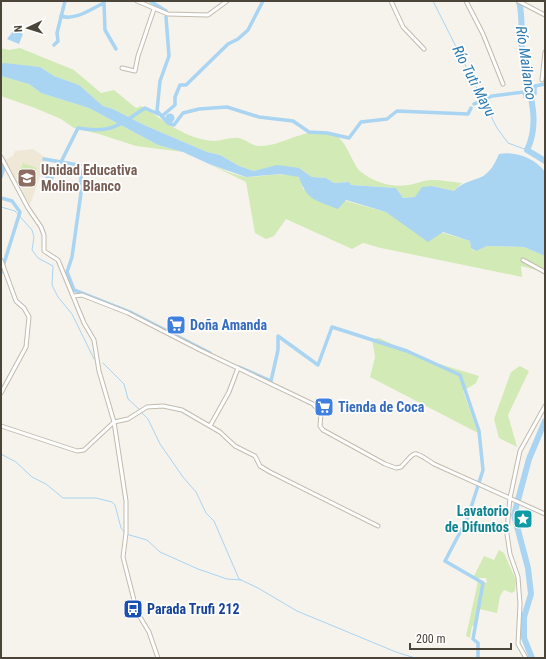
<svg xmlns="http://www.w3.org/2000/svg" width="546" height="659" font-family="'Roboto Condensed',sans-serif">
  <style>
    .education { fill: #efe8d6 }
    .green { fill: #d2eab5 }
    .water { fill: #a9d4f2 }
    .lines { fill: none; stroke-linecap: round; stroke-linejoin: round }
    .stream { stroke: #a9d4f2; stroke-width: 1 }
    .canal { stroke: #a9d4f2; stroke-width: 3.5 }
    .river { stroke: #a9d4f2; stroke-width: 6 }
    .street-casing { stroke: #c2bbae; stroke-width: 5 }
    .street { stroke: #fff; stroke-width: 3 }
    .labels { text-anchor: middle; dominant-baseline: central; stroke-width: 3.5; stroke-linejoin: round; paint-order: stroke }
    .education-label { font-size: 14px; font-weight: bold; fill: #785e54; stroke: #fff; text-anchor: start }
    .shop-label { font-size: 14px; font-weight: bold; fill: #366cbe; stroke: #fff; text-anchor: start }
    .culture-label { font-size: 14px; font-weight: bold; fill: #0d838f; stroke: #fff; text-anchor: end }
    .transit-label { font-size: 14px; font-weight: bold; fill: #164399; stroke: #fff; text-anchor: start }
    .water-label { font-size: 15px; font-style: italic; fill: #2e7ab2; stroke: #fff }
  </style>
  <rect width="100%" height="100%" fill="#f6f3ec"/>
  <path class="education" d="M33 149 46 158 30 205 5 160 13 156 15 151Z"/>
  <g class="green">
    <path d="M1 48 9 50 20 48 74 70 101 93 114 90 136 108 141 106C163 120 187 140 214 141 222 141 230 137 238 138 245 139 251 145 258 146 284 147 308 123 335 135 346 140 353 165 360 171 373 182 392 188 408 185 417 184 423 180 432 180 442 180 452 182 462 183L454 191 432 186 415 197 403 198 396 188 351 185 349 182 334 183 326 178 312 177 299 168 263 169 254 171 239 166 220 155 207 152 144 125 113 109 103 106 79 85 54 76 40 67 1 64Z"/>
    <path d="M1 76 29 84 41 93 89 108 158 145 183 152 136 146 99 134 74 128 61 119 35 108 1 96Z"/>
    <path d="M23 163 37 168 33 178 19 173Z"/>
    <path d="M209 164C220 168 235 176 247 177 265 177 282 171 300 177L303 189 386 212 400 220 470 241 471 248 475 251 487 246 524 247 545 256V275L540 271 521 266 522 277 381 248 363 243 352 249 286 219 274 236 266 239 255 233 246 182Z"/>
    <path d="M379 338 426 360 479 376 476 383 463 391 478 433 370 377 375 357 372 339Z"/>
    <path d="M520 366 529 371 508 415 517 447 499 438 494 419 511 372Z"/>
    <path d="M499 550 504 553 516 580 515 591 512 593 504 590 500 596 497 613 479 609 475 625 472 626 470 638 466 636 478 581 487 583 486 578H473L484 556 494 560Z"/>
  </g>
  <g class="water">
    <path d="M14 30 23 34 19 44 7 39Z"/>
    <path d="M4 63 40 67 54 76 79 85 103 106 113 109 144 125 207 152 220 155 239 166 254 171 277 165 299 168 312 177 326 178 334 183 349 182 351 185 396 188 403 198 415 197 422 187 432 186 454 191C463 182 469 182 479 178 490 174 495 163 499 154 515 151 535 158 545 172V256L524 247 487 246 476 251 471 248 470 241 443 232 428 242 386 212 346 200 338 209C316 200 307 201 299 177L281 174 246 177 209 164 183 152 158 145 89 108 41 93 29 84 1 76V64Z"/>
    <circle cx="170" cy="118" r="4.5"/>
    <path d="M46 164 57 168 53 180 41 176Z"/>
    <path d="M81 164 91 168 89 175 84 173Z"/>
    <circle cx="69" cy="171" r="5.5"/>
  </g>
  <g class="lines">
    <g class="stream">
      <path d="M433 1 497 128 508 143 527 150"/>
      <path d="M1 207 15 211 32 230 34 237 32 250 38 258 53 266 52 285 58 297 72 314 94 359"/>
      <path d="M103 363 124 384 128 399 140 410"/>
      <path d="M142 413 148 419 160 444 183 477 196 492 206 513 214 521 239 579 258 588 297 611 396 652 415 658"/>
      <path d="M1 454 16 462 32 477 46 484 63 498H96L112 502 115 505 121 528 126 534 147 540 160 552 198 569 227 579 241 580"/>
    </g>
    <g class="canal">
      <path d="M150 1 166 11"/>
      <path d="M61 16C75 21 91 9 104 3L105 30 116 49"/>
      <path d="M166 17 169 56 160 81 157 111 168 123 174 125 183 113 199 109 227 107 259 117 293 121 309 132 327 133 349 138 361 122 387 119 397 111 468 114 471 108"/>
      <path d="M54 45 58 41 57 33 65 1"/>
      <path d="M474 104 492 96 524 92 525 97 535 94V86L545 84"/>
      <path d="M162 116 175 105V97L180 85H186L228 44 238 39 248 30 263 1"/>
      <path d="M44 159 78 165 81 174V193L72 257 67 272 74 290 132 313 210 353"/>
      <path d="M1 162 4 168 1 177"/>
      <path d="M61 162 78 128C111 134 120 125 145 108L158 114"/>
      <path d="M1 198 12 201 20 212 1 273"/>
      <path d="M239 367 271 381 278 350V336L318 365 332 327 407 351 460 375 479 431 483 470 468 517 445 561 483 583 473 639 478 643V658"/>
    </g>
    <g class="river">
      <path d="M519 1C523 16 521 34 522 50 525 83 543 118 527 150L545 161"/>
      <path d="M532 658 524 638V617L531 594 528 568 514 515 529 459 545 421"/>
    </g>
    <defs>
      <g id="street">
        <path d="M137 1 168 14 208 15 227 1"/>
        <path d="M391 1 403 27 424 49"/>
        <path d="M466 1 483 34 503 84"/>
        <path d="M518 1 545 15"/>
        <path d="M122 68 135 71 138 56 154 9"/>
        <path d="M542 80 545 52"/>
        <path d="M1 157 28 208 41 227 44 235V251L58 260 84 323 94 340 99 371 114 422 126 501V533L123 557 137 612 149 632 158 658"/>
        <path d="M1 260 16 301 24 308 29 317 26 347 1 393"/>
        <path d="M523 260 545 272"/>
        <path d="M74 296 82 295 128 313 200 350 313 404 321 413 320 426 323 430 385 464 396 468 401 467C417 450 412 450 434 464L545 514"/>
        <path d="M1 426 77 451 84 450 114 422 128 419 147 407 163 406 182 410 220 432 235 446 255 456 260 466 270 472 378 526"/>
        <path d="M210 426 229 392 238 368"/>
        <path d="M526 658 518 644 520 604 518 577 510 554 507 534 508 519 510 498 520 451 545 406"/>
      </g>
    </defs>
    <use href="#street" class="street-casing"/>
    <use href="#street" class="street"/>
  </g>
  <defs>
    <symbol id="school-square" viewBox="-11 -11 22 22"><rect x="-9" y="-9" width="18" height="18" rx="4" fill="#8d6e63" stroke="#fff"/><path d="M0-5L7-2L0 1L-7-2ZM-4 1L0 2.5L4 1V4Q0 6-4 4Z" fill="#fff"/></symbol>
    <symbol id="supermarket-square" viewBox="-11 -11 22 22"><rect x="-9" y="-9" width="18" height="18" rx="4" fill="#3f7fe0" stroke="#fff"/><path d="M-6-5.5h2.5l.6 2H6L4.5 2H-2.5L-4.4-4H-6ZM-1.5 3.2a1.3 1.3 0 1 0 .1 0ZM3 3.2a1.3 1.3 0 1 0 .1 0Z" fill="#fff"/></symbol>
    <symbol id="sight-square" viewBox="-11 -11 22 22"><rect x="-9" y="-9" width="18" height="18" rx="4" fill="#0f9aa8" stroke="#fff"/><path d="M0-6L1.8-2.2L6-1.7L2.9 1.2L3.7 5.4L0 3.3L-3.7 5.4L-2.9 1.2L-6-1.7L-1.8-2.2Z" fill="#fff"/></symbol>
    <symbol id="bus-square" viewBox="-11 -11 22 22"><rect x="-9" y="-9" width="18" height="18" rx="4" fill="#1a4fb4" stroke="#fff"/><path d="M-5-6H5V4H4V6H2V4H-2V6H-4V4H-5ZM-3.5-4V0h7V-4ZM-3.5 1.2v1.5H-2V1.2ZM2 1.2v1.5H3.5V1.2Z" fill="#fff"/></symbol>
  </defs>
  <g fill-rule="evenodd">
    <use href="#school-square" x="16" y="167" width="22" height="22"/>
    <use href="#supermarket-square" x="165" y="314" width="22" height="22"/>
    <use href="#supermarket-square" x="313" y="396" width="22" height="22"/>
    <use href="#sight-square" x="512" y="508" width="22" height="22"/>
    <use href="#bus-square" x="122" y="598" width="22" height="22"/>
  </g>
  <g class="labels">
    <g class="education-label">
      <text x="41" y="170">Unidad Educativa<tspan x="41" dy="16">Molino Blanco</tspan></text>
    </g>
    <g class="shop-label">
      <text x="190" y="325">Doña Amanda</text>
      <text x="338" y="407">Tienda de Coca</text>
    </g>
    <g class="culture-label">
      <text x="509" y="511">Lavatorio<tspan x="509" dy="16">de Difuntos</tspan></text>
    </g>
    <g class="transit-label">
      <text x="147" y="609">Parada Trufi 212</text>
    </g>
    <g class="water-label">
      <text transform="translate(526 63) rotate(82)">Río Mailanco</text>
      <text transform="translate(474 81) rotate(63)">Río Tuti Mayu</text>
    </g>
  </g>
  <rect width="546" height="659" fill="none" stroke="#4b4439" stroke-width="4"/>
  <g transform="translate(28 28) rotate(266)" stroke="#ffffff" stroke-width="3" paint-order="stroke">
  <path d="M0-3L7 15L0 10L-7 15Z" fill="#4b4439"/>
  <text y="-6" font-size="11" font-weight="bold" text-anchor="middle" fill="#4b4439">N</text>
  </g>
  <path d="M410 643v6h101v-6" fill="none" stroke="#4b4439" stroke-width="2"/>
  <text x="416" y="643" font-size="12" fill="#4b4439" stroke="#ffffff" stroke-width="3" paint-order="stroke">200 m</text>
</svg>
